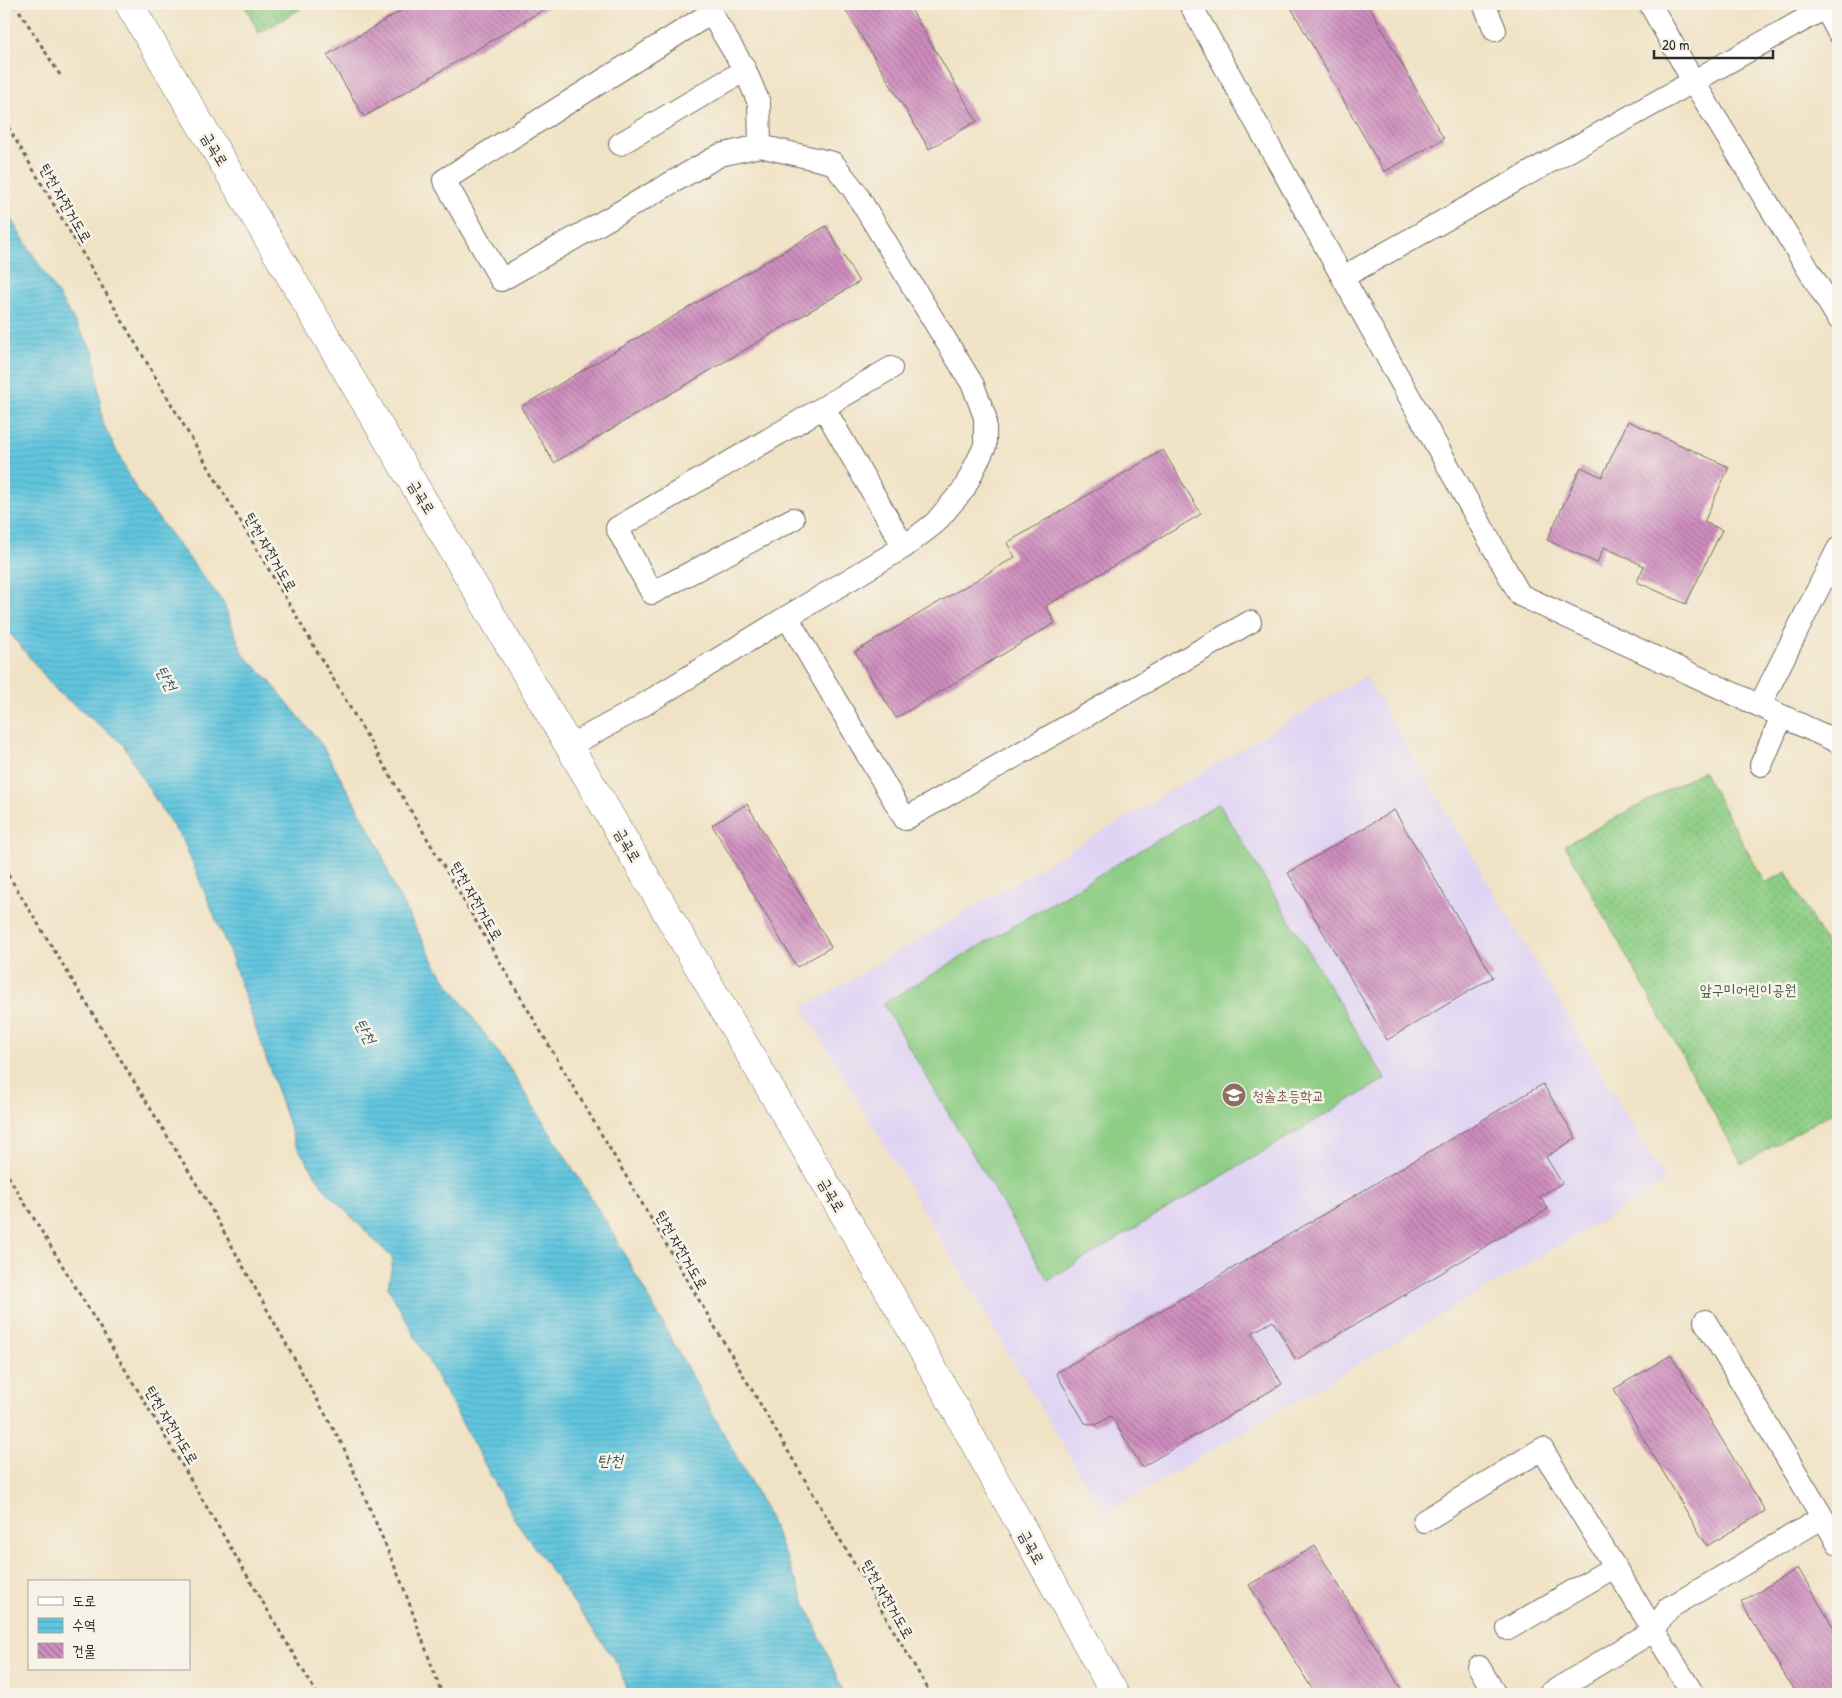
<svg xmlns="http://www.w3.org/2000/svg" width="1842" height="1698" font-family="'Patrick Hand','Poor Story',sans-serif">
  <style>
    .built { fill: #e0d4f4 }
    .grass { fill: url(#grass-dots); stroke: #5c7c58 }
    .pitch { fill: #8dcd85; stroke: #5c7c58 }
    .water { fill: url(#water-rules); stroke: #467884 }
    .building { fill: url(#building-back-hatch) }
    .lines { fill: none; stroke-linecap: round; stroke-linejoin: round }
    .lane-casing { stroke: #706b61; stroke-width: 24 }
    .secondary-casing { stroke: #706b61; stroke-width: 29 }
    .path { stroke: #706b61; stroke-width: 3; stroke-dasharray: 4 4; stroke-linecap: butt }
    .lane { stroke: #fff; stroke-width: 22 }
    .secondary { stroke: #fff; stroke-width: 28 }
    .labels { text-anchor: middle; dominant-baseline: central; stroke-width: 5; stroke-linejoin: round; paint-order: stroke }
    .street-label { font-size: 15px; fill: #2b2b2b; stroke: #f7f3e8 }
    .park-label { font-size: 15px; fill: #485c46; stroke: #f7f3e8 }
    .education-label { font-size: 15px; fill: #785e54; stroke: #f7f3e8; text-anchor: start }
    .water-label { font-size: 16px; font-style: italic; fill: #3b5961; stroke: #f7f3e8 }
  </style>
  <defs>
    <pattern id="grass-dots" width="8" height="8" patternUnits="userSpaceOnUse" patternTransform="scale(1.25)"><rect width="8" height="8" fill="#8dcd85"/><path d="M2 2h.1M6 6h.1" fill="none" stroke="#7ab073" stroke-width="1.8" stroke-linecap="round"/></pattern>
    <pattern id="water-rules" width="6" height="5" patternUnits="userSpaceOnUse" patternTransform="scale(1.25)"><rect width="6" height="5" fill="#60c5de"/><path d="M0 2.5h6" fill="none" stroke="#54a9bf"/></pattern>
    <pattern id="building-back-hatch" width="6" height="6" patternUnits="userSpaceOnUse" patternTransform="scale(1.25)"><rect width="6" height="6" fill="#ce8cbe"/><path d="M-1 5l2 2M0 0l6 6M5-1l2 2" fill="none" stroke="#a7739b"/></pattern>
  </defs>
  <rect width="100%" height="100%" fill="#f7f3e8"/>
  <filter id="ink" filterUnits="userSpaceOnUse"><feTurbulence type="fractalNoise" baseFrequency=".02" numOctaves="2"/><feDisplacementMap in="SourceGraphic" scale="10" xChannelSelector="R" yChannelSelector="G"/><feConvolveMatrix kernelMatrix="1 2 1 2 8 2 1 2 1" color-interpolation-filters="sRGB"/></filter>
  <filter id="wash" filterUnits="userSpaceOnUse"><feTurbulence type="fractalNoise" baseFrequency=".0096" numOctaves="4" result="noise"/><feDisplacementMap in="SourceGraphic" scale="20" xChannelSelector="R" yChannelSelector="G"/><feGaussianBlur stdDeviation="1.12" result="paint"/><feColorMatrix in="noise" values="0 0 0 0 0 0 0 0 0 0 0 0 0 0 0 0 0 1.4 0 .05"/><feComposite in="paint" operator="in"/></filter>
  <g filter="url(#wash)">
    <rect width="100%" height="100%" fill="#f0e2c5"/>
    <path class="built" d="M1365 676 1666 1182 1104 1514 803 1008Z"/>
    <g class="grass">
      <path d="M244 4H309L259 33Z"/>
      <path d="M1703 771 1765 883 1786 872 1838 966V1109L1742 1164 1565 845Z"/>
    </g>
    <path class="pitch" d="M1219 803 1385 1079 1048 1280 883 1004Z"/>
    <path class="water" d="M4 208 94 353 103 424 137 491 223 602 243 654 268 679 322 745 379 846 393 886 438 969 514 1075 607 1223 765 1508 844 1694H628L619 1666 515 1520 388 1287 393 1259 325 1190 295 1143 230 953 184 843 147 786 123 744 57 691 4 626Z"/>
    <g id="blocks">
      <g class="building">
        <path d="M412 4H553L364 117 327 55Z"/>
        <path d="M842 4H908L977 121 929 149Z"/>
        <path d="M1289 4H1368L1444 139 1384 172Z"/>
        <path d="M826 226 859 282 554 463 521 407Z"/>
        <path d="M1628 421 1729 467 1704 522 1722 530 1686 604 1637 582 1644 566 1604 547 1597 563 1547 540 1581 467 1602 477Z"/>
        <path d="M1163 450 1201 514 1046 606 1055 623 896 718 855 652 1015 557 1007 543Z"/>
        <path d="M747 804 831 947 797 967 712 825Z"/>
        <path d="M1394 810 1493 977 1387 1040 1288 873Z"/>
        <path d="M1543 1084 1576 1138 1546 1157 1562 1183 1540 1196 1548 1209 1296 1360 1273 1321 1252 1333 1282 1384 1142 1467 1111 1416 1096 1425 1085 1423 1056 1373Z"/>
        <path d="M1671 1355 1765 1511 1707 1546 1614 1389Z"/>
        <path d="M1315 1546 1404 1694H1315L1249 1585Z"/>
        <path d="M1798 1568 1838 1635V1694H1796L1741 1602Z"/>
      </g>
    </g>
  </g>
  <g filter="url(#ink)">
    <use href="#blocks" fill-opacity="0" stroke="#706b61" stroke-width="1"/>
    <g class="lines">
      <defs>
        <g id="lane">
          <path d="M1190 4 1520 595 1838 742"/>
          <path d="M1484 4 1495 30"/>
          <path d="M1650 4 1693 81 1838 318"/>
          <path d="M1825 7 1838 32"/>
          <path d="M620 144 745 70"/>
          <path d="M1343 277 1832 4"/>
          <path d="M824 408 904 547"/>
          <path d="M793 519 652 593 617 528 891 368"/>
          <path d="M787 617 905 819 1250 622"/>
          <path d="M1760 705 1838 549"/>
          <path d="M569 746 630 713 787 617 904 547 935 523 964 489 985 446V417L973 385 854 190 833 163 760 146 720 155 501 280 444 180 711 13 745 70 759 103 760 146"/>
          <path d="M1761 765 1782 716"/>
          <path d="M1705 1321 1838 1543"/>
          <path d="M1424 1521 1542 1449 1693 1694"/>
          <path d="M1508 1629 1614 1567"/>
          <path d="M1479 1667 1495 1694"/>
          <path d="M1549 1694 1653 1631 1669 1608 1822 1518"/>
        </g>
        <path id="secondary" d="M129 4 569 746 900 1310 1115 1694"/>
      </defs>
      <use href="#lane" class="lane-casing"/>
      <use href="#secondary" class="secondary-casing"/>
      <g class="path">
        <path d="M15 4 60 75"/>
        <path d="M4 120 931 1694"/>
        <path d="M4 868 205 1198 343 1446 403 1586 442 1694"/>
        <path d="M4 1169 143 1399 317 1694"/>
      </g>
      <use href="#lane" class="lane"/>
      <use href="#secondary" class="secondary"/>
    </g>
  </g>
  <defs>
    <symbol id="school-disc" viewBox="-11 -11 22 22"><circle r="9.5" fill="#8d6e63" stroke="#f7f3e8"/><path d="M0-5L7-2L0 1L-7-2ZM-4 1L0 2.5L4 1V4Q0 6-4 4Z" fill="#fff"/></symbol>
  </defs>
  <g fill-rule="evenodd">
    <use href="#school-disc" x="1220" y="1081" width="28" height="28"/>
  </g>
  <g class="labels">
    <g class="street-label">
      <text transform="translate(215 149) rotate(59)">금곡로</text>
      <text transform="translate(66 203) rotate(60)">탄천 자전거도로</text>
      <text transform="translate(422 497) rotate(59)">금곡로</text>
      <text transform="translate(271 552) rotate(60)">탄천 자전거도로</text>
      <text transform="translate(628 845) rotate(60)">금곡로</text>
      <text transform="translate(477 901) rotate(60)">탄천 자전거도로</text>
      <text transform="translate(832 1195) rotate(60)">금곡로</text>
      <text transform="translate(682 1250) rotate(60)">탄천 자전거도로</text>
      <text transform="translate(172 1425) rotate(59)">탄천 자전거도로</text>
      <text transform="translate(1032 1547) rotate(61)">금곡로</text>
      <text transform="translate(888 1599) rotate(60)">탄천 자전거도로</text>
    </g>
    <g class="park-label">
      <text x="1748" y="989">앞구미어린이공원</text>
    </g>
    <g class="education-label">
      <text x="1252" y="1095">청솔초등학교</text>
    </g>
    <g class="water-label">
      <text transform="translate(167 678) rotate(61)">탄천</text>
      <text transform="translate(366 1031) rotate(61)">탄천</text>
      <text x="610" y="1460">탄천</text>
    </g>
  </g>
  <rect width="1842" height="1698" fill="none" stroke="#f7f3e8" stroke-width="20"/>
  <rect x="28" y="1580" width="162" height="90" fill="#f7f3e8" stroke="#a5a39c"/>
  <rect x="38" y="1597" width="25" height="8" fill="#ffffff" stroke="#a5a39c"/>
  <text x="72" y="1606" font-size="15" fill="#2b2b2b">도로</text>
  <rect x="38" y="1618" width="25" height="15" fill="url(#water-rules)" stroke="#a5a39c"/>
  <text x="72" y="1630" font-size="15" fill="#2b2b2b">수역</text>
  <rect x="38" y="1643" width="25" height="15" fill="url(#building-back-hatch)" stroke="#a5a39c"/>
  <text x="72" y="1656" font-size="15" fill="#2b2b2b">건물</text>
  <path d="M1654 50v8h119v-8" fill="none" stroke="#2b2b2b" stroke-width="2.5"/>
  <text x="1662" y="50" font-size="15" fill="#2b2b2b" stroke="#f7f3e8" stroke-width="4" paint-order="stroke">20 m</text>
</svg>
